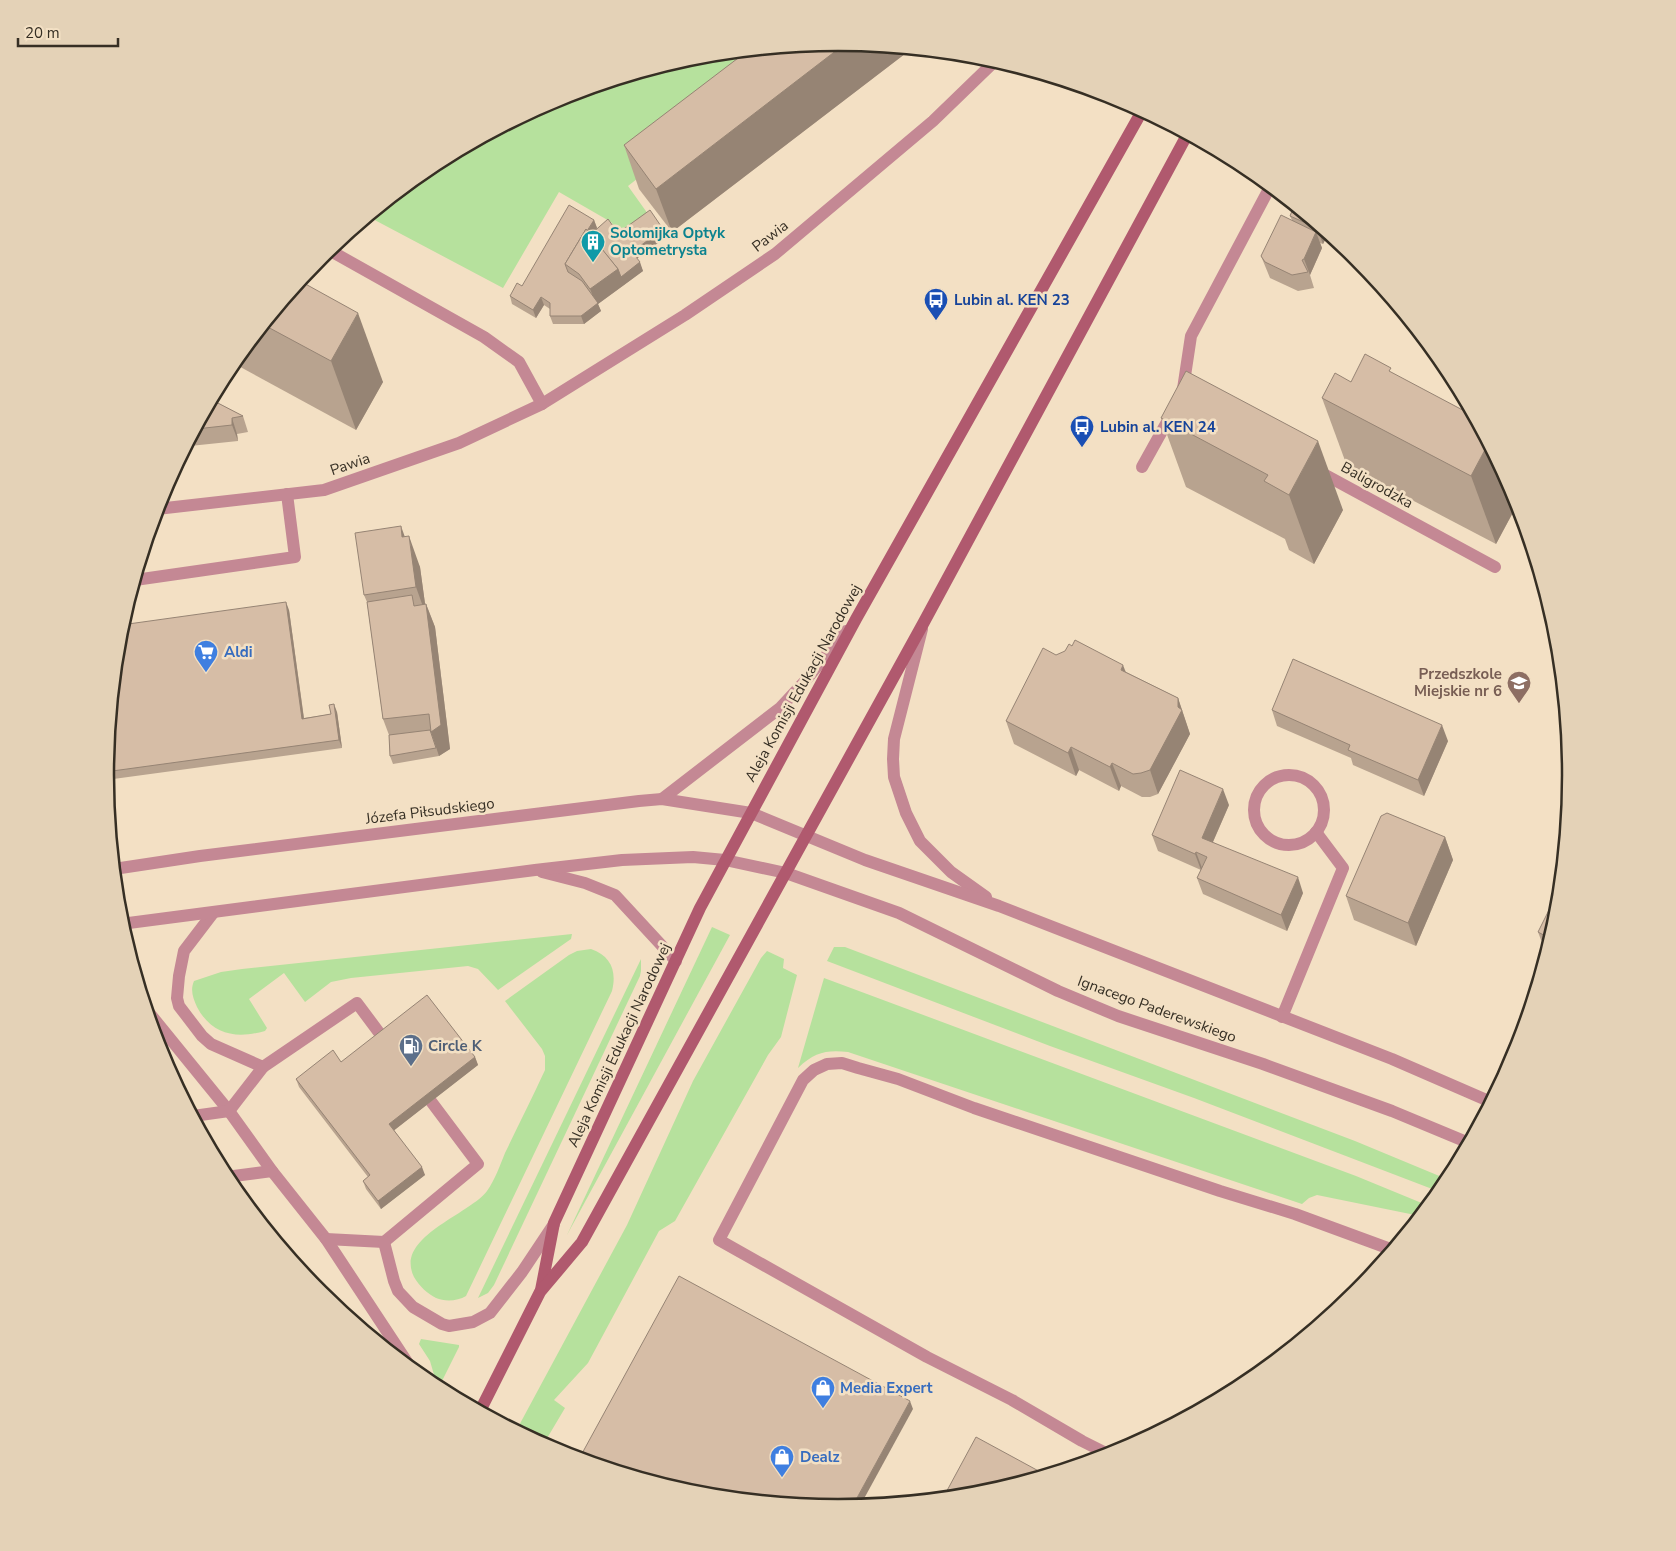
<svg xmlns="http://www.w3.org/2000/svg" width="1676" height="1551" font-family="'Nunito Sans',sans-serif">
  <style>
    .green { fill: #b6e19d }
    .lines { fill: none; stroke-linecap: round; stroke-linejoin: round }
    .service { stroke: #c48894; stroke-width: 12 }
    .minor { stroke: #c48894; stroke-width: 12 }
    .tertiary { stroke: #c48894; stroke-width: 12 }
    .secondary { stroke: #b0596e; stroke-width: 12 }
    .wall { fill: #b8a38f }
    .shaded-wall { fill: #968474 }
    .building { fill: #d6bda6; stroke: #968474 }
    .labels { text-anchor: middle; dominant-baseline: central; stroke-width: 5; stroke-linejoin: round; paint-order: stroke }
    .culture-label { font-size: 15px; font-weight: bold; fill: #0d838f; stroke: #f3e0c4; text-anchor: start }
    .street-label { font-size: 15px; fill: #362f24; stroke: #f3e0c4 }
    .transit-label { font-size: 15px; font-weight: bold; fill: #164399; stroke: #f3e0c4; text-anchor: start }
    .shop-label { font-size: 15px; font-weight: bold; fill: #366cbe; stroke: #f3e0c4; text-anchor: start }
    .education-label { font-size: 15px; font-weight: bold; fill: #785e54; stroke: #f3e0c4; text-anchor: end }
    .service-label { font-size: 15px; font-weight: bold; fill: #4e5e75; stroke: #f3e0c4; text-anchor: start }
    .rim { fill: none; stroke: #362f24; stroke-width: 2.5 }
  </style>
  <rect width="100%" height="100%" fill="#f3e0c4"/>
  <g class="green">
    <path d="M806 46 628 186 648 214 622 236 611 222 559 192 503 288 369 217 431 166 558 98 695 57Z"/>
    <path d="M712 927 730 935 567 1235Z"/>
    <path d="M572 934 571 939 498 990 478 969 468 966 351 978 331 982 305 1002 284 973 249 999 267 1028 265 1031C236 1039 212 1035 197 1007 193 998 190 990 194 981L221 972 242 969Z"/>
    <path d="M834 947H845L1355 1141 1449 1180 1440 1192 1194 1098 1050 1046 827 961Z"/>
    <path d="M591 949C611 956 617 971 612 991L466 1296C458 1301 445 1302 436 1298 428 1294 419 1286 414 1277 394 1237 469 1215 487 1191 495 1180 500 1165 505 1153 518 1126 532 1098 545 1070V1056L542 1049 505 1001 569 955 577 951Z"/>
    <path d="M767 951 784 959 783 968 797 975 781 1037 768 1055 675 1221 659 1231 588 1363 554 1400 565 1408 543 1445 516 1431 627 1225 693 1081 761 958Z"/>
    <path d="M641 959V971L640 976 494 1285 488 1293 478 1298Z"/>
    <path d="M824 978 1356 1176 1429 1206 1420 1216 1317 1195 1309 1198 1302 1204 848 1052C826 1050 815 1052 798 1068Z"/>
    <path d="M421 1339 459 1345V1347L440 1385H437L430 1361 419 1344Z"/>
  </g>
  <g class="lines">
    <g class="service">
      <path d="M1142 467 1172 413"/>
      <path d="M135 580 295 557 287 494"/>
      <circle cx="1289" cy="810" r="35"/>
      <path d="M213 913 184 951 179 976 177 998 179 1006 202 1036 211 1044 263 1067"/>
      <path d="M146 1009 229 1111 272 1171 326 1239 413 1371"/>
      <path d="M1282 1017 1343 868 1316 832"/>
      <path d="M193 1116 229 1111 263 1067 357 1003 389 1046"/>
      <path d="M226 1177 272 1171"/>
      <path d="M326 1239 384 1242 478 1164 421 1088"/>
      <path d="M384 1242 394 1281 398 1291 413 1307 442 1324 449 1326 473 1322 490 1313 522 1272 554 1224"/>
      <path d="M1110 1455 1082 1441 1012 1400 927 1357 719 1240 803 1080 814 1070 827 1064 842 1063 858 1068 898 1079 974 1108 1220 1191 1295 1214 1393 1250"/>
    </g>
    <g class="minor">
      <path d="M329 250 484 337 519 362 542 404"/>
      <path d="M1183 389 1191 336 1270 187"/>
      <path d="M1318 471 1495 567"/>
      <path d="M157 509 324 490 459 443 542 404 685 315 775 254 933 121 995 61"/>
    </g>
    <g class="tertiary">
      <path d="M922 629 894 739 893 759 894 777 906 813 920 841 951 872 986 897"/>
      <path d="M662 799 780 708 806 680 846 631"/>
      <path d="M114 869 200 856 639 801 662 799 751 813 865 860 999 906 1392 1059 1491 1102"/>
      <path d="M542 872 585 883 615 895 676 961"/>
      <path d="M121 924 535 870 622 860 693 857 725 860 786 873 899 913 1058 991 1118 1016 1263 1064 1392 1111 1469 1143"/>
    </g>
    <g class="secondary">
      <path d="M541 1290 554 1223 700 908 856 619 1142 111"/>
      <path d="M480 1411 540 1292 582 1242 924 622 1187 135"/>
    </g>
  </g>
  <g class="wall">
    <path d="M838 42 910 50 672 232 639 189 624 145Z"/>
    <path d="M1294 206 1328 234 1323 244 1320 243 1322 248 1310 275 1314 288 1298 291 1270 278 1261 256 1292 220 1290 216Z"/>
    <path d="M594 220 597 228 596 230 618 233 663 229 666 237 637 258 643 271 624 285 598 304 601 311 584 324H553L550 316V309L544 305 536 318 512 304 510 296 522 286Z"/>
    <path d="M300 281 383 382 356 430 233 363Z"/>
    <path d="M1393 373 1515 495 1518 503 1496 544 1347 466 1322 398 1351 382Z"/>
    <path d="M212 400 243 416 248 432 237 434 238 441 190 446 189 443Z"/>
    <path d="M1161 418 1343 510 1314 564 1289 550 1285 539 1186 487Z"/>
    <path d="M404 537 420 567 425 604H426L435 627 450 749 439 756 393 764 390 756 389 735 383 719 367 602 364 595Z"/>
    <path d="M289 610 304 718 331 714 337 712 342 748 106 780 105 775 119 632Z"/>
    <path d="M1056 655 1126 672 1178 698 1190 734 1158 794 1150 797H1142L1121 786 1119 791 1079 770 1076 776 1014 744 1006 721Z"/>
    <path d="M1272 710 1448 741 1424 796 1353 765 1351 758 1277 726Z"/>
    <path d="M1229 805 1213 842 1303 893 1287 931 1203 894 1197 878 1201 870 1158 851 1152 835Z"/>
    <path d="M1445 837 1453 860 1416 946 1354 920 1346 896Z"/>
    <path d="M1557 919 1549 944 1541 940 1538 932Z"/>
    <path d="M475 1057 478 1065 394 1130 425 1175 381 1209 366 1189 363 1181 368 1177 299 1087 296 1079 341 1062Z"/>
  </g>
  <g class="shaded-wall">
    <path d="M846 43 910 50 672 232 656 189Z"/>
    <path d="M594 220 597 228 590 239 585 235Z"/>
    <path d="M1318 226 1328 234 1323 244 1317 228Z"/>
    <path d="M663 229 666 237 635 260 632 252Z"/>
    <path d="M1316 232 1322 248 1310 275 1304 259Z"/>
    <path d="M640 262 643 271 624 285 598 304 601 311 584 324 581 316 596 304 590 289 618 269Z"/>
    <path d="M541 297 544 305 536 318 533 310Z"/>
    <path d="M358 313 383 382 356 430 331 361Z"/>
    <path d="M232 418 237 434 238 441 232 425Z"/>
    <path d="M1318 441 1343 510 1314 564 1289 495Z"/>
    <path d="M1488 444 1515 495 1518 503 1496 544 1471 476Z"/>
    <path d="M401 526 412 557 409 536 420 567 427 618 416 587 402 537Z"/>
    <path d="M286 602 289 610 305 727 302 719Z"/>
    <path d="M426 604 435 627 450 749 439 756 431 732Z"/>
    <path d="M1123 665 1132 688 1121 670Z"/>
    <path d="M1178 698 1190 734 1158 794 1150 770 1178 707Z"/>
    <path d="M334 704 337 712 342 748 339 740Z"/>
    <path d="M1442 725 1448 741 1424 796 1418 780Z"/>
    <path d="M1071 747 1079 770 1076 776 1068 753Z"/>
    <path d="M1112 763 1121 786 1119 791 1110 767Z"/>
    <path d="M1223 789 1229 805 1208 853 1202 838Z"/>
    <path d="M1445 837 1453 860 1416 946 1408 923Z"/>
    <path d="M1196 852 1202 868 1201 870 1195 854Z"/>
    <path d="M1298 877 1303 893 1287 931 1281 915Z"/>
    <path d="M475 1057 478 1065 392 1132 389 1124Z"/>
    <path d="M422 1167 425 1175 381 1209 378 1201Z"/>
    <path d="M910 1401 913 1409 860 1506 852 1507Z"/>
  </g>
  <g class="building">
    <path d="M838 42 846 43 656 189 624 145 746 52Z"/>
    <path d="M569 205 594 220 587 231 586 229 565 264 568 272 582 281 598 303 581 316H550V303L541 297 533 310 510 296 517 283 522 286Z"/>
    <path d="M1294 206 1318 226 1317 228 1290 216Z"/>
    <path d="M650 210 663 229 632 252 640 262 621 277 618 269 590 235 608 219 618 233Z"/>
    <path d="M1281 215 1316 232 1304 259 1302 260 1308 272 1292 275 1265 262 1261 256Z"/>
    <path d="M586 229 618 269 590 289 579 274 565 264Z"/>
    <path d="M300 281 358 313 331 361 264 325Z"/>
    <path d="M1365 354 1391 368 1389 371 1472 415 1488 444 1471 476 1322 398 1335 373 1351 382Z"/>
    <path d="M1186 371 1318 441 1289 495 1264 481 1268 475 1161 418Z"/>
    <path d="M212 400 243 416 232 418V425L196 429Z"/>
    <path d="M401 526 402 537 409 536 416 587 364 595 355 533Z"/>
    <path d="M412 595 414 606 426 604 441 725 431 732 429 714 383 719 367 602Z"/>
    <path d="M286 602 302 719 331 714 329 705 334 704 339 740 105 772 119 632 121 625Z"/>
    <path d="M1075 640 1123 665 1121 670 1178 698V707L1182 710 1150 770 1141 773 1133 774 1112 763 1110 767 1071 747 1068 753 1006 721 1043 648 1056 655 1065 651 1069 644 1072 646Z"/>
    <path d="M1293 659 1442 725 1418 780 1348 750 1350 745 1272 710Z"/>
    <path d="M430 730 436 748 390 756 389 735Z"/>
    <path d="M1180 770 1223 789 1202 838 1298 877 1281 915 1197 878 1207 857 1196 852 1195 854 1152 835Z"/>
    <path d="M1387 813 1445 837 1408 923 1346 896 1381 816Z"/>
    <path d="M1552 904 1558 907 1557 919 1551 939 1538 932Z"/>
    <path d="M427 995 475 1057 389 1124 422 1167 378 1201 363 1181 370 1175 296 1079 333 1050 341 1062Z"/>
    <path d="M679 1276 910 1401 852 1507 838 1508 695 1494 579 1459Z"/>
    <path d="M976 1437 1046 1475 981 1494 943 1498Z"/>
  </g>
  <defs>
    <symbol id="building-pin" viewBox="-11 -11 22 30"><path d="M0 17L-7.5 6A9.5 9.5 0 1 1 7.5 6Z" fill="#0f9aa8" stroke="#f3e0c4"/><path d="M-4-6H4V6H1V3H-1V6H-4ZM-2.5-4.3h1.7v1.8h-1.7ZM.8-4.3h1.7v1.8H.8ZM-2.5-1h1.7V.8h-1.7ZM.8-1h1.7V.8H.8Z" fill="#fff"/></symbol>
    <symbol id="bus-pin" viewBox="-11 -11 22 30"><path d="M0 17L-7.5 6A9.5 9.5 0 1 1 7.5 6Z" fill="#1a4fb4" stroke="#f3e0c4"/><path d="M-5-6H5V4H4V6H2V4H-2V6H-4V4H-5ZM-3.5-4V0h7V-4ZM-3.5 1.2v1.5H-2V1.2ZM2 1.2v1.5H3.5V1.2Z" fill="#fff"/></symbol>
    <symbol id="supermarket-pin" viewBox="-11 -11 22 30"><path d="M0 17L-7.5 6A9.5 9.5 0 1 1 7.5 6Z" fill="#3f7fe0" stroke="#f3e0c4"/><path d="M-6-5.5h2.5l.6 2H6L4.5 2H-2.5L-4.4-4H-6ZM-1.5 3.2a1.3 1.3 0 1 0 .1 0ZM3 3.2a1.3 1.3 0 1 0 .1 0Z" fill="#fff"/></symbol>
    <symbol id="school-pin" viewBox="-11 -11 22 30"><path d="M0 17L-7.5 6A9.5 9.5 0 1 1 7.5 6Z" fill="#8d6e63" stroke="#f3e0c4"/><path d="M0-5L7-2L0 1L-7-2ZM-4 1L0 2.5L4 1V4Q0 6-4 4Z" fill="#fff"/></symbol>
    <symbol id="fuel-pin" viewBox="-11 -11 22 30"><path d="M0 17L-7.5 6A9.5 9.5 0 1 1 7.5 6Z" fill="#5c6f8a" stroke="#f3e0c4"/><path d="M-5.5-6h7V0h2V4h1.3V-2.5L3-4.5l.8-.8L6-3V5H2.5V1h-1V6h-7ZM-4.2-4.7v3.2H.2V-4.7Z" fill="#fff"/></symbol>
    <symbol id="shop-pin" viewBox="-11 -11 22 30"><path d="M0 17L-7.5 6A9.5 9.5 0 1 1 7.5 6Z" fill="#3f7fe0" stroke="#f3e0c4"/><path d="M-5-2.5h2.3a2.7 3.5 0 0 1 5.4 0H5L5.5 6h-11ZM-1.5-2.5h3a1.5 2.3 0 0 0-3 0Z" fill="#fff"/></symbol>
  </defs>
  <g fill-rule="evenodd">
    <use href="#building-pin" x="579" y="228" width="28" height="38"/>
    <use href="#bus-pin" x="922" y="286" width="28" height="38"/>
    <use href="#bus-pin" x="1068" y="413" width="28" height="38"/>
    <use href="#supermarket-pin" x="192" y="638" width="28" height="38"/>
    <use href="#school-pin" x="1505" y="669" width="28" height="38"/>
    <use href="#fuel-pin" x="397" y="1032" width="28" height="38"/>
    <use href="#shop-pin" x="809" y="1374" width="28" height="38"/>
    <use href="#shop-pin" x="768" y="1443" width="28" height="38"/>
  </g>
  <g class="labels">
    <g class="culture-label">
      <text x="610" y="233">Solomijka Optyk<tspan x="610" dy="17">Optometrysta</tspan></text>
    </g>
    <g class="street-label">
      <text transform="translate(770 236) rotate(-38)">Pawia</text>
      <text transform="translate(350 464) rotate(-19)">Pawia</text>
      <text transform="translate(1377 485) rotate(29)">Baligrodzka</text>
      <text transform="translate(803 683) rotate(-61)">Aleja Komisji Edukacji Narodowej</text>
      <text transform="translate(430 811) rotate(-7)">Józefa Piłsudskiego</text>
      <text transform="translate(1157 1009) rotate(20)">Ignacego Paderewskiego</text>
      <text transform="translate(619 1045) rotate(-65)">Aleja Komisji Edukacji Narodowej</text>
    </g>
    <g class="transit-label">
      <text x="954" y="300">Lubin al. KEN 23</text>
      <text x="1100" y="427">Lubin al. KEN 24</text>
    </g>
    <g class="shop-label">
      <text x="224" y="652">Aldi</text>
      <text x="840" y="1388">Media Expert</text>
      <text x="800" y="1457">Dealz</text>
    </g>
    <g class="education-label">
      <text x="1502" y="674">Przedszkole<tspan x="1502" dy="17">Miejskie nr 6</tspan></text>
    </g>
    <g class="service-label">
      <text x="428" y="1046">Circle K</text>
    </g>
  </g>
  <path d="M0 0H1676V1551H0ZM114 775a724 724 0 1 1 1448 0a724 724 0 1 1-1448 0Z" fill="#e4d2b7" fill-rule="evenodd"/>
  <path class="rim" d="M114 775a724 724 0 1 1 1448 0a724 724 0 1 1-1448 0Z"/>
  <path d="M18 38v8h100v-8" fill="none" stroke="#362f24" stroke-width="2.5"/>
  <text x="25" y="38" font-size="15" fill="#362f24" stroke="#f3e0c4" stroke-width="4" paint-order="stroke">20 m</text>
</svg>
